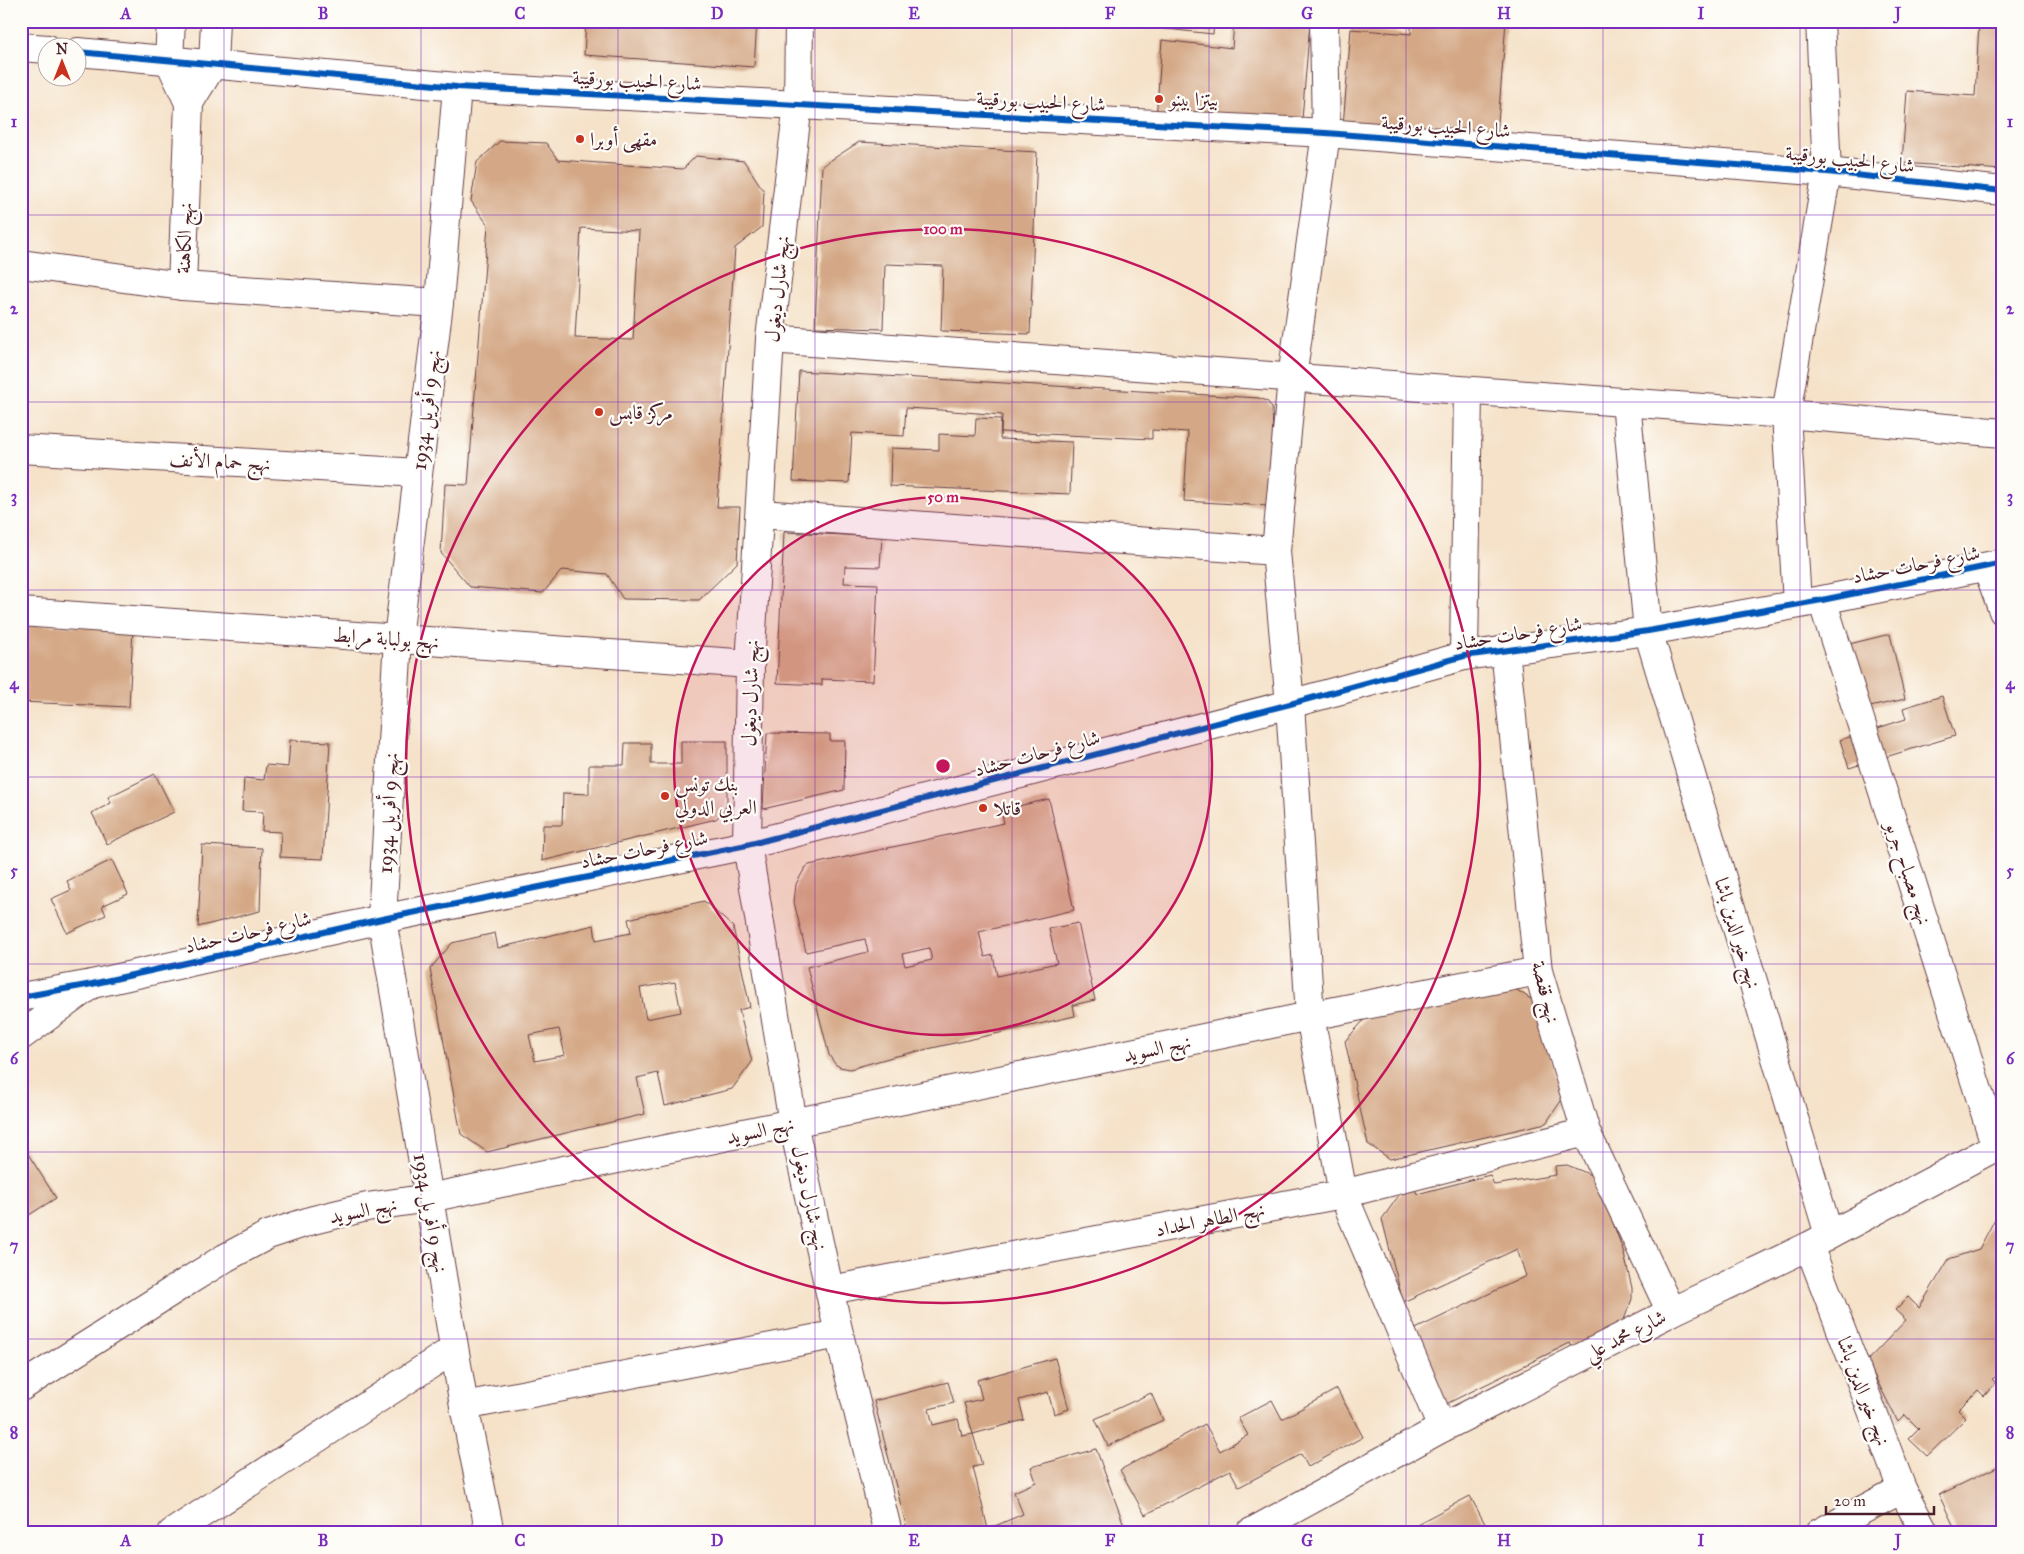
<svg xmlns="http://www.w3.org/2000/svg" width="2024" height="1554" font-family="'IM FELL Great Primer',Amiri,serif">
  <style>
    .building { fill: #d4a886; fill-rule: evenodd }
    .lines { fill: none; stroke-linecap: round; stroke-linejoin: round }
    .minor-casing { stroke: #643c43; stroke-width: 30 }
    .tertiary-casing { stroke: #643c43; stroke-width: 30 }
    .minor { stroke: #fff; stroke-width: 28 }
    .tertiary { stroke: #fff; stroke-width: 28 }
    .cycleway-casing { stroke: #fdfcf7; stroke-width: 9 }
    .cycleway { stroke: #0057b8; stroke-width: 6 }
    .grid { fill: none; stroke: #7b2cbf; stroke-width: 1; stroke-opacity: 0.55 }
    .ring { fill: none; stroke: #c2185b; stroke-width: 2.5 }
    .poi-dot { fill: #c8321e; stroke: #fdfcf7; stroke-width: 2 }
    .labels { text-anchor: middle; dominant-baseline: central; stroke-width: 4.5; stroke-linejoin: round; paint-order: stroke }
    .street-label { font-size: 20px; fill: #4a1f2b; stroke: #fdfcf7 }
    .poi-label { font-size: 20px; fill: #4a1f2b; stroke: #fdfcf7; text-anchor: start }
    .centre { fill: #c2185b; stroke: #fdfcf7; stroke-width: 2.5 }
    .ring-label { font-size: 15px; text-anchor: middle; font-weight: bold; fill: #c2185b; stroke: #fdfcf7; stroke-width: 4.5; stroke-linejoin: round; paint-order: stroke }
    .neatline { fill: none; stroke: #7b2cbf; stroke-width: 2 }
    .grid-label { font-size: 16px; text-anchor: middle; font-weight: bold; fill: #7b2cbf }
  </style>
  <rect width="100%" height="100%" fill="#fdfcf7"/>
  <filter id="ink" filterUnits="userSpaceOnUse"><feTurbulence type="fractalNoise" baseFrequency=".02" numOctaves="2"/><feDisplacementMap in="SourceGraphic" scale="10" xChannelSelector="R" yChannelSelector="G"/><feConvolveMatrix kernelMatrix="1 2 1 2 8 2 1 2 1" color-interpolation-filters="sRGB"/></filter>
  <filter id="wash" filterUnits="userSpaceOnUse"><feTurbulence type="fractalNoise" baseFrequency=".0096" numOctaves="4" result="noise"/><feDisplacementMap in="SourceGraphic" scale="20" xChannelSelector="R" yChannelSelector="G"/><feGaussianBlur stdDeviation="1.12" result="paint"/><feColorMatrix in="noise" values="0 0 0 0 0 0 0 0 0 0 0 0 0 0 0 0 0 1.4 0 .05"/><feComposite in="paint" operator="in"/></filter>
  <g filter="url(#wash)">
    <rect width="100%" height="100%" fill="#f5e2c9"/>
    <g id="blocks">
      <g class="building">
        <path d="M586 21H757L754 67 584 55Z"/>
        <path d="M1167 21H1214L1213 34 1166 29Z"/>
        <path d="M1221 21H1310L1300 144 1155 132 1162 40 1232 48 1234 23H1221Z"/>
        <path d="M1411 21H1506L1496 149 1342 138 1351 29 1411 34Z"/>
        <path d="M1979 23 2003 25V170L1902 163 1907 91 1975 96Z"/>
        <path d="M500 141 546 143 558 160 683 169 696 156 744 161 764 191 762 227 735 248 717 507H740L737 563 699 600 623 599 607 574 562 570 543 593 470 587 441 553 445 484 468 485 488 225 471 201 477 162ZM581 228 639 231 633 340 575 338Z"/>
        <path d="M859 142 1037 152 1030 334 941 331 943 266 885 264 883 329 815 327 822 166Z"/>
        <path d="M799 371 1259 398 1267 401 1272 408 1273 437 1269 506 1184 501 1188 432 1152 430V439L1001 432 1002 415 940 410 906 408 904 436 852 433 849 483 793 481Z"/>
        <path d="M976 418 1001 419 1000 439 1072 442 1070 494 890 486 891 448 939 450V434L975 436Z"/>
        <path d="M784 532 882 537 880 567 845 566 844 583 878 584 873 681 822 679V685L777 683Z"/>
        <path d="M21 624 133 629 129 707 21 702Z"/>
        <path d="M1890 634 1905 699 1857 710 1841 646Z"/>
        <path d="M1942 696 1955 736 1849 768 1840 740 1906 719 1903 708Z"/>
        <path d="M767 733 830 734V741H845L844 790 763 809Z"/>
        <path d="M290 740 330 742 323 859 280 857 281 832 262 831 263 812 242 811 244 778 264 780 266 765 288 767Z"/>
        <path d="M681 741H727V803L724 811 716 819 542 861 543 825H562L563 793 589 794V765H624L625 743H651V764H681Z"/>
        <path d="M155 774 174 812 107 844 92 813 111 803 108 797Z"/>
        <path d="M1049 799 1074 910 979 932 985 957 993 955 997 976 1057 963 1049 929 1078 923 1095 1000 1073 1005 1075 1016 892 1057 850 1069 840 1067 835 1064 829 1055 807 967 868 952 865 939 806 952 794 902 796 884 805 868 809 865 1004 823 1001 810ZM929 948 932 960 905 966 902 954Z"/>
        <path d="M202 845 262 848 260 911 198 927Z"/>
        <path d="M112 860 128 894 102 906 106 915 67 933 51 899 71 890 67 881Z"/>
        <path d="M704 901 733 927 750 1007 739 1010 752 1062 732 1089 665 1106 658 1073 637 1078 645 1114 487 1152 461 1134 430 969 452 943 495 933 498 948 594 925 596 940 631 933 628 919ZM675 982 681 1012 646 1019 640 988ZM559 1029 565 1055 535 1061 529 1035Z"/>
        <path d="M1509 985 1534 1001 1563 1098 1546 1123 1390 1159 1368 1144 1345 1041 1365 1019Z"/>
        <path d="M21 1143 56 1198 21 1220Z"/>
        <path d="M1567 1165 1596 1177 1623 1250 1632 1288V1299L1623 1322 1573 1349 1570 1343 1444 1405 1405 1334 1526 1276 1517 1249 1403 1302 1382 1219 1402 1191 1414 1187 1417 1194 1490 1175 1494 1185 1556 1175 1555 1166Z"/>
        <path d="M1996 1217 2003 1220V1372L1992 1379 1996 1383 1984 1396 1978 1390 1958 1410 1966 1418 1927 1456 1909 1439 1919 1429 1905 1415 1898 1422 1867 1361 1906 1320 1895 1310 1908 1297 1919 1308 1949 1259 1979 1249Z"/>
        <path d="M1055 1358 1069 1409 1054 1414 1048 1392 1019 1400 1024 1420 973 1434 982 1465 973 1467 988 1529 1023 1514 1014 1492 1036 1482 1031 1467 1096 1449 1127 1533H908L874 1401 948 1382 954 1403 929 1409 933 1425 958 1419 962 1436 973 1434 964 1403 982 1399 977 1380Z"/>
        <path d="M1337 1389 1363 1437 1308 1467 1301 1454 1239 1487 1230 1470 1145 1515 1120 1470 1205 1424 1220 1451 1248 1435 1238 1418 1272 1400 1282 1419Z"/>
        <path d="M1151 1393 1163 1420 1108 1446 1095 1419Z"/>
        <path d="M2003 1464V1533H1957L1939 1495Z"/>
        <path d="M1470 1496 1490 1533H1422L1417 1524Z"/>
      </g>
    </g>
  </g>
  <g filter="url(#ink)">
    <use href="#blocks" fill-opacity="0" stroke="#643c43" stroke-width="1"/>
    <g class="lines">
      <defs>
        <g id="minor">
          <path d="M171 21 169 60 189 103"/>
          <path d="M799 21 798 104 770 339 750 664 747 845 793 1123 839 1334 888 1533"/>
          <path d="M1324 21 1326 133 1292 378 1276 551 1290 704 1310 1016 1343 1194 1442 1428"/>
          <path d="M457 87 439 303 398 638 382 919 464 1406 490 1533"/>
          <path d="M21 264 182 286 439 303"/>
          <path d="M182 286 189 103 213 64 215 21"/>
          <path d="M770 339 1786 414 2003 433"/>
          <path d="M1626 402 1648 631 1829 1235"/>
          <path d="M21 449 418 473"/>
          <path d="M760 514 1276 551"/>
          <path d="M1822 600 1996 1147"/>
          <path d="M1797 604 1786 414 1827 172 1820 21"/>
          <path d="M21 612 750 664"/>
          <path d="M1505 649 1538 971 1586 1132 1671 1312"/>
          <path d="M1464 656 1468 391"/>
          <path d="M21 1036 92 984"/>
          <path d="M1809 1246 1902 1489 1925 1533"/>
          <path d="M830 1290 1343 1194 1586 1132"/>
          <path d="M21 1387 180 1286 225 1258 268 1235 313 1220 367 1207 429 1198 1310 1016 1538 971"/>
          <path d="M464 1406 839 1334"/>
          <path d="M172 1533 454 1349"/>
          <path d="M1819 1533 1902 1489"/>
        </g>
        <g id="tertiary">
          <path d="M21 47 48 49"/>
          <path d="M78 52 457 87 1326 133 1827 172 2003 191"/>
          <path d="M1987 567 2003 611"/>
          <path d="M21 997 92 984 382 919 747 845 1290 704 1464 656 1648 631 1822 600 2003 563"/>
          <path d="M1250 1533 1442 1428 1671 1312 1809 1246 2003 1143"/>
        </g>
      </defs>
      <use href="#minor" class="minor-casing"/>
      <use href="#tertiary" class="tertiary-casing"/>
      <use href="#minor" class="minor"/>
      <use href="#tertiary" class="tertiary"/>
      <defs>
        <g id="cycleway">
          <path d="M78 52 457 87 1326 133 1827 172 2003 191"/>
          <path d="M21 997 92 984 382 919 747 845 1290 704 1464 656 1648 631 1822 600 2003 563"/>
        </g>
      </defs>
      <use href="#cycleway" class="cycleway-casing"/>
      <use href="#cycleway" class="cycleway"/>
    </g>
  </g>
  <path class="grid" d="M224 21V1533M421 21V1533M618 21V1533M815 21V1533M1012 21V1533M1209 21V1533M1406 21V1533M1603 21V1533M1800 21V1533M21 215H2003M21 402H2003M21 590H2003M21 777H2003M21 964H2003M21 1152H2003M21 1339H2003"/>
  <circle cx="943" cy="766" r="269" fill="#c2185b" fill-opacity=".12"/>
  <g class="ring">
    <circle cx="943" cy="766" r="269"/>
    <circle cx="943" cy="766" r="537"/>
  </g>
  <g class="poi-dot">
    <circle cx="1159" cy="99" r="5"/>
    <circle cx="580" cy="139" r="5"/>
    <circle cx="599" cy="412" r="5"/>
    <circle cx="665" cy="796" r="5"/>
    <circle cx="983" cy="808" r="5"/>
  </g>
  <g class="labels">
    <g class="street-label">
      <text transform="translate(637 80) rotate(3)">شارع الحبيب بورقيبة</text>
      <text transform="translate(1041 101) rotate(3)">شارع الحبيب بورقيبة</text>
      <text transform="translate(1446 126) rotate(4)">شارع الحبيب بورقيبة</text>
      <text transform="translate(1850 159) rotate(6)">شارع الحبيب بورقيبة</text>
      <text transform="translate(184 238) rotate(-88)">نهج الكاهنة</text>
      <text transform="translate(777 289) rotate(-84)">نهج شارل ديغول</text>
      <text transform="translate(426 410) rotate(-83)">نهج 9 أفريل 1934</text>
      <text transform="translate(220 461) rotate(3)">نهج حمام الأنف</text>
      <text transform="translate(1916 564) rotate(-11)">شارع فرحات حشاد</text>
      <text transform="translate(1518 633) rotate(-9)">شارع فرحات حشاد</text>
      <text transform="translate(386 638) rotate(4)">نهج بولبابة مرابط</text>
      <text transform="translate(750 693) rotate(-88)">نهج شارل ديغول</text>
      <text transform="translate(1037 753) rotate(-15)">شارع فرحات حشاد</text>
      <text transform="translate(388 813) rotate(-87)">نهج 9 أفريل 1934</text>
      <text transform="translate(644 849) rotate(-11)">شارع فرحات حشاد</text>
      <text transform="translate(1909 873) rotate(72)">نهج مصباح جربو</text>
      <text transform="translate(248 932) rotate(-13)">شارع فرحات حشاد</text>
      <text transform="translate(1738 933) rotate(73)">نهج خير الدين باشا</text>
      <text transform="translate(1546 992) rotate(76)">نهج قفصة</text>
      <text transform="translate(1157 1048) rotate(-12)">نهج السويد</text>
      <text transform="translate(760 1130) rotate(-12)">نهج السويد</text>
      <text transform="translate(810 1198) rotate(78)">نهج شارل ديغول</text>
      <text transform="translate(363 1210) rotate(-11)">نهج السويد</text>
      <text transform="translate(431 1213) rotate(80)">نهج 9 أفريل 1934</text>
      <text transform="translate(1210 1219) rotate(-11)">نهج الطاهر الحداد</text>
      <text transform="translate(1625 1335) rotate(-27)">شارع محمد علي</text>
      <text transform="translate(1864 1391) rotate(69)">نهج خير الدين باشا</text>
    </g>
    <g class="poi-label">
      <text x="1169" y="99">بيتزا بينو</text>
      <text x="590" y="139">مقهى أوبرا</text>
      <text x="609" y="412">مركز قابس</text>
      <text x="675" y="784">بنك تونس<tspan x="675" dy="23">العربي الدولي</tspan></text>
      <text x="993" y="808">قاتلا</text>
    </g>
  </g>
  <circle cx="943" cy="766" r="8" class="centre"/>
  <g class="ring-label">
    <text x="943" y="234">100 m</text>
    <text x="943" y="502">50 m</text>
  </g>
  <rect width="2024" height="1554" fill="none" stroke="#fdfcf7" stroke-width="55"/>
  <g transform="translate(62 62)"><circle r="24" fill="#fdfcf7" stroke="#b5a4a5"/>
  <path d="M0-4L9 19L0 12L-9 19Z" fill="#c8321e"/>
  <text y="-8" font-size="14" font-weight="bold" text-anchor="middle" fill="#4a1f2b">N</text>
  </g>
  <path d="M1826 1506v8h108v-8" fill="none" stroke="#4a1f2b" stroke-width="2.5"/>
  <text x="1834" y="1506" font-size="15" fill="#4a1f2b" stroke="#fdfcf7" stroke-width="4" paint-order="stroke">20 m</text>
  <rect x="28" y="28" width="1968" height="1498" class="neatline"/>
  <g class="grid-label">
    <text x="126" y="19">A</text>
    <text x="323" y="19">B</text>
    <text x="520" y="19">C</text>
    <text x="717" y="19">D</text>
    <text x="914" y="19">E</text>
    <text x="1110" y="19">F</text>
    <text x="1307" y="19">G</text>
    <text x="1504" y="19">H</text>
    <text x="1701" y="19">I</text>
    <text x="1898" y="19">J</text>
    <text x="14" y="127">1</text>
    <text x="2010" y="127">1</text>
    <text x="14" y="314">2</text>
    <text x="2010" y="314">2</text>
    <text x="14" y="502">3</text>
    <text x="2010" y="502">3</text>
    <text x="14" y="689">4</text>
    <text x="2010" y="689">4</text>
    <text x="14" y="876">5</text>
    <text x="2010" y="876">5</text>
    <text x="14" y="1064">6</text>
    <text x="2010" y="1064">6</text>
    <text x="14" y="1251">7</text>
    <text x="2010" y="1251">7</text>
    <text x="14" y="1438">8</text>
    <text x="2010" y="1438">8</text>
    <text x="126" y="1546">A</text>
    <text x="323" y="1546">B</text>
    <text x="520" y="1546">C</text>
    <text x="717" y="1546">D</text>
    <text x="914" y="1546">E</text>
    <text x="1110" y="1546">F</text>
    <text x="1307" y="1546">G</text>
    <text x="1504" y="1546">H</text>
    <text x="1701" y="1546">I</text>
    <text x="1898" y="1546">J</text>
  </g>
</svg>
